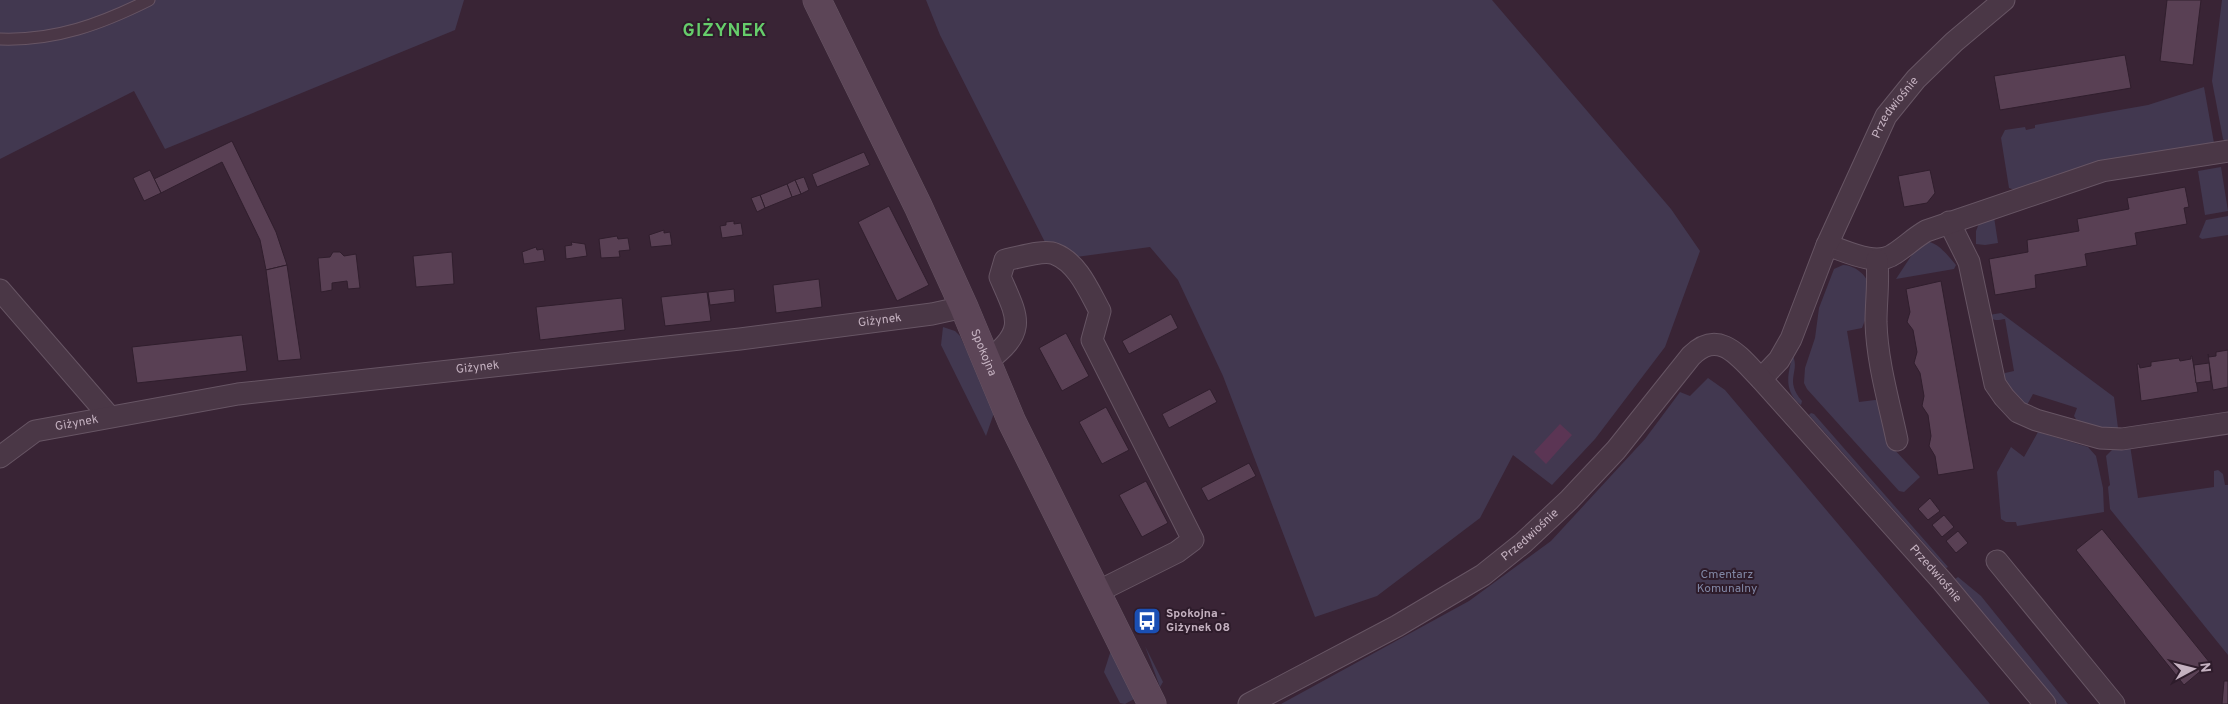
<svg xmlns="http://www.w3.org/2000/svg" width="2228" height="704" font-family="Overpass,sans-serif">
  <style>
    .green { fill: #423850 }
    .water { fill: #5b3554 }
    .building { fill: #594054; stroke: #301e2d }
    .lines { fill: none; stroke-linecap: round; stroke-linejoin: round }
    .lane-casing { stroke: #675564; stroke-width: 13 }
    .street-casing { stroke: #675564; stroke-width: 23 }
    .secondary-casing { stroke: #675564; stroke-width: 29 }
    .lane { stroke: #4a3746; stroke-width: 11 }
    .street { stroke: #4a3746; stroke-width: 21 }
    .secondary { stroke: #5c4557; stroke-width: 28 }
    .labels { text-anchor: middle; dominant-baseline: central; stroke-width: 4; stroke-linejoin: round; paint-order: stroke }
    .street-label { font-size: 12px; fill: #c5b2c1; stroke: #2e1c2b }
    .park-label { font-size: 12px; fill: #8187a5; stroke: #2e1c2b }
    .poi-label { font-size: 12px; font-weight: bold; fill: #c5b2c1; stroke: #2e1c2b; text-anchor: start }
    .district-label { font-size: 18px; font-weight: bold; letter-spacing: 1px; fill: #66cd6b; stroke: #2e1c2b }
  </style>
  <rect width="100%" height="100%" fill="#392435"/>
  <g class="green">
    <path d="M0 0H464L455 30 165 149 134 91 0 159Z"/>
    <path d="M926 0H1492L1671 209 1700 251 1665 347 1595 439 1552 485 1513 455 1480 518 1377 596 1315 617 1223 376 1178 280 1150 247 1054 260 940 35Z"/>
    <path d="M2222 0H2228V139L2225 141 2223 139 2212 81Z"/>
    <path d="M2204 87 2214 143 2015 190 2009 188 2001 138 2005 130 2025 127 2026 130 2035 128V125L2148 105Z"/>
    <path d="M2221 167 2228 211 2205 215 2198 171Z"/>
    <path d="M2228 216V235L2202 239 2199 237 2206 220Z"/>
    <path d="M1994 217 1998 243 1985 245 1976 244V231L1980 221Z"/>
    <path d="M1923 241C1938 241 1947 255 1956 265L1954 269 1896 279 1917 247Z"/>
    <path d="M1843 265C1861 266 1874 283 1871 302 1869 311 1865 320 1862 328L1847 331 1859 402 1875 400 1881 401 1892 447 1920 477 1904 492 1899 491 1807 389 1804 383 1805 368 1815 338 1819 308 1834 269Z"/>
    <path d="M2001 313 2114 397 2118 428 2108 430 2079 424 2074 416 2077 408 2033 394 2027 405H2022L2002 377 2005 373 2014 371 2005 319C1998 320 1993 322 1989 315Z"/>
    <path d="M943 327 955 331 960 336 995 410 986 436 941 345Z"/>
    <path d="M1793 356C1800 372 1784 380 1802 401L1801 405C1784 392 1787 374 1793 356Z"/>
    <path d="M1708 378 1725 390 1990 704H1281L1469 601 1551 541 1645 439 1680 392 1690 396Z"/>
    <path d="M1811 413 1814 414 1948 567 1946 568 1809 415Z"/>
    <path d="M2038 432 2088 447 2096 456 2103 488 2104 512 2017 526 2016 522H2006L2001 519 1997 472 2011 447 2024 457Z"/>
    <path d="M2130 445 2138 498 2214 487V471L2218 470 2223 474 2225 485H2228V655L2110 509 2108 487 2110 485 2106 456 2114 448Z"/>
    <path d="M1958 577 1981 596 2068 704H2058L1955 579Z"/>
    <path d="M1145 646 1163 682 1160 687Z"/>
    <path d="M1111 650 1136 698 1125 704 1120 703 1104 672Z"/>
  </g>
  <path class="water" d="M1560 424 1572 435 1546 464 1534 452Z"/>
  <g class="building">
    <path d="M2167 0H2201L2193 65 2160 61Z"/>
    <path d="M2125 55 2131 88 2000 110 1994 76Z"/>
    <path d="M232 141 276 232 287 265 266 270 260 240 222 162 161 193 154 179Z"/>
    <path d="M864 152 870 165 817 187 812 174Z"/>
    <path d="M150 170 161 193 144 201 133 178Z"/>
    <path d="M1930 170 1935 193 1927 203 1904 207 1898 176Z"/>
    <path d="M804 177 809 190 801 194 795 180Z"/>
    <path d="M795 180 801 194 792 197 787 184Z"/>
    <path d="M787 184 792 197 765 208 760 195Z"/>
    <path d="M2185 187 2189 207 2184 208 2187 224 2135 233 2137 245 2085 254 2087 266 2035 275 2036 288 1995 295 1989 259 2028 252 2027 240 2079 231 2077 219 2129 209 2127 198Z"/>
    <path d="M760 195 765 208 757 212 751 198Z"/>
    <path d="M889 206 929 285 897 301 858 222Z"/>
    <path d="M734 221V224L741 223 743 235 722 238 720 226 726 225V222Z"/>
    <path d="M664 230V233L670 232 672 245 651 247 649 235Z"/>
    <path d="M617 236 618 239 628 238 630 250 619 251 620 257 601 258 599 239Z"/>
    <path d="M571 242 585 244 587 256 566 259 565 246 572 245Z"/>
    <path d="M536 247 537 250 543 249 545 261 524 264 522 252Z"/>
    <path d="M333 252H340L344 256 356 254 360 288 348 289 347 281 332 283V290L321 292 318 258 330 257Z"/>
    <path d="M452 252 454 284 416 287 413 256Z"/>
    <path d="M287 265 301 359 278 361 266 270Z"/>
    <path d="M819 279 822 307 776 313 773 285Z"/>
    <path d="M1941 281 1974 469 1938 475 1935 456 1929 446 1931 436 1928 415 1922 406 1924 396 1920 373 1914 363 1917 352 1913 330 1907 322 1910 312 1906 289Z"/>
    <path d="M734 289 735 302 710 305 708 292Z"/>
    <path d="M707 292 711 321 665 326 661 297Z"/>
    <path d="M622 298 625 330 540 340 536 307Z"/>
    <path d="M1171 314 1178 328 1129 354 1122 341Z"/>
    <path d="M1066 333 1089 376 1062 391 1039 348Z"/>
    <path d="M242 335 247 371 137 383 132 347Z"/>
    <path d="M2228 350V387L2213 390 2208 354 2209 357 2216 356V352Z"/>
    <path d="M2191 356H2192L2198 392 2141 401 2137 364H2139L2140 368 2151 366V362L2179 358 2180 361 2191 359Z"/>
    <path d="M2209 363 2211 381 2196 383 2194 365Z"/>
    <path d="M1210 389 1217 402 1169 428 1162 414Z"/>
    <path d="M1106 407 1129 450 1102 464 1079 422Z"/>
    <path d="M1249 463 1256 476 1208 501 1201 488Z"/>
    <path d="M1146 481 1168 523 1142 537 1119 495Z"/>
    <path d="M1930 498 1940 511 1928 520 1918 509Z"/>
    <path d="M1944 515 1954 527 1942 537 1932 525Z"/>
    <path d="M2102 529 2210 663 2184 685 2076 550Z"/>
    <path d="M1958 531 1968 543 1956 553 1946 541Z"/>
    <path d="M2224 681H2228V704H2222Z"/>
  </g>
  <g class="lines">
    <defs>
      <path id="lane" d="M0 39C55 41 101 24 149 0"/>
      <g id="street">
        <path d="M1949 222 1969 262 1995 384 2004 397 2018 412 2036 420 2100 438 2122 439 2228 423"/>
        <path d="M1827 245C1846 251 1876 267 1894 254 1905 247 1914 238 1926 231L2102 171 2228 151"/>
        <path d="M1877 260C1879 281 1876 302 1876 322 1877 362 1889 402 1897 440"/>
        <path d="M0 290 109 416"/>
        <path d="M986 362C1028 331 1018 318 1000 277L1005 260C1017 258 1044 249 1055 254 1078 263 1089 291 1100 311L1092 340 1193 540 1177 552 1097 592"/>
        <path id="s1" d="M1761 379 1779 360 1791 339 1827 245 1886 116 1916 79 1954 42 2004 0"/>
        <path id="s2" d="M0 457 35 431 238 394 740 339 932 314 964 307"/>
        <path d="M1997 561 2114 704"/>
        <path id="s3" d="M1249 704 1397 626 1483 575 1523 543 1569 500 1616 450 1691 356C1720 327 1741 359 1761 379L1942 581 2045 704"/>
      </g>
      <g id="secondary">
        <path id="s4" d="M817 0 918 206 964 307 1012 422 1152 704"/>
      </g>
    </defs>
    <use href="#lane" class="lane-casing"/>
    <use href="#street" class="street-casing"/>
    <use href="#secondary" class="secondary-casing"/>
    <use href="#lane" class="lane"/>
    <use href="#street" class="street"/>
    <use href="#secondary" class="secondary"/>
  </g>
  <defs>
    <symbol id="bus-square" viewBox="-11 -11 22 22"><rect x="-9" y="-9" width="18" height="18" rx="4" fill="#1a4fb4" stroke="#2e1c2b"/><path d="M-5-6H5V4H4V6H2V4H-2V6H-4V4H-5ZM-3.5-4V0h7V-4ZM-3.5 1.2v1.5H-2V1.2ZM2 1.2v1.5H3.5V1.2Z" fill="#fff"/></symbol>
  </defs>
  <g fill-rule="evenodd">
    <use href="#bus-square" x="1131" y="605" width="32" height="32"/>
  </g>
  <g class="labels">
    <g class="street-label">
      <text stroke="none"><textPath href="#s1" startOffset="305">Przedwiośnie</textPath></text>
      <text stroke="none"><textPath href="#s2" startOffset="896">Giżynek</textPath></text>
      <text stroke="none"><textPath href="#s4" startOffset="390">Spokojna</textPath></text>
      <text stroke="none"><textPath href="#s2" startOffset="491">Giżynek</textPath></text>
      <text stroke="none"><textPath href="#s2" startOffset="86">Giżynek</textPath></text>
      <text stroke="none"><textPath href="#s3" startOffset="329">Przedwiośnie</textPath></text>
      <text stroke="none"><textPath href="#s3" startOffset="918">Przedwiośnie</textPath></text>
    </g>
    <g class="park-label">
      <text x="1727" y="575">Cmentarz<tspan x="1727" dy="14">Komunalny</tspan></text>
    </g>
    <g class="poi-label">
      <text x="1166" y="614">Spokojna -<tspan x="1166" dy="14">Giżynek 08</tspan></text>
    </g>
    <g class="district-label">
      <text x="725" y="31">GIŻYNEK</text>
    </g>
  </g>
  <g transform="translate(2193 669) rotate(83)" stroke="#2e1c2b" stroke-width="4" paint-order="stroke">
  <path d="M0-4L9 19L0 12L-9 19Z" fill="#c5b2c1"/>
  <text y="-8" font-size="14" font-weight="bold" text-anchor="middle" fill="#c5b2c1">N</text>
  </g>
</svg>
